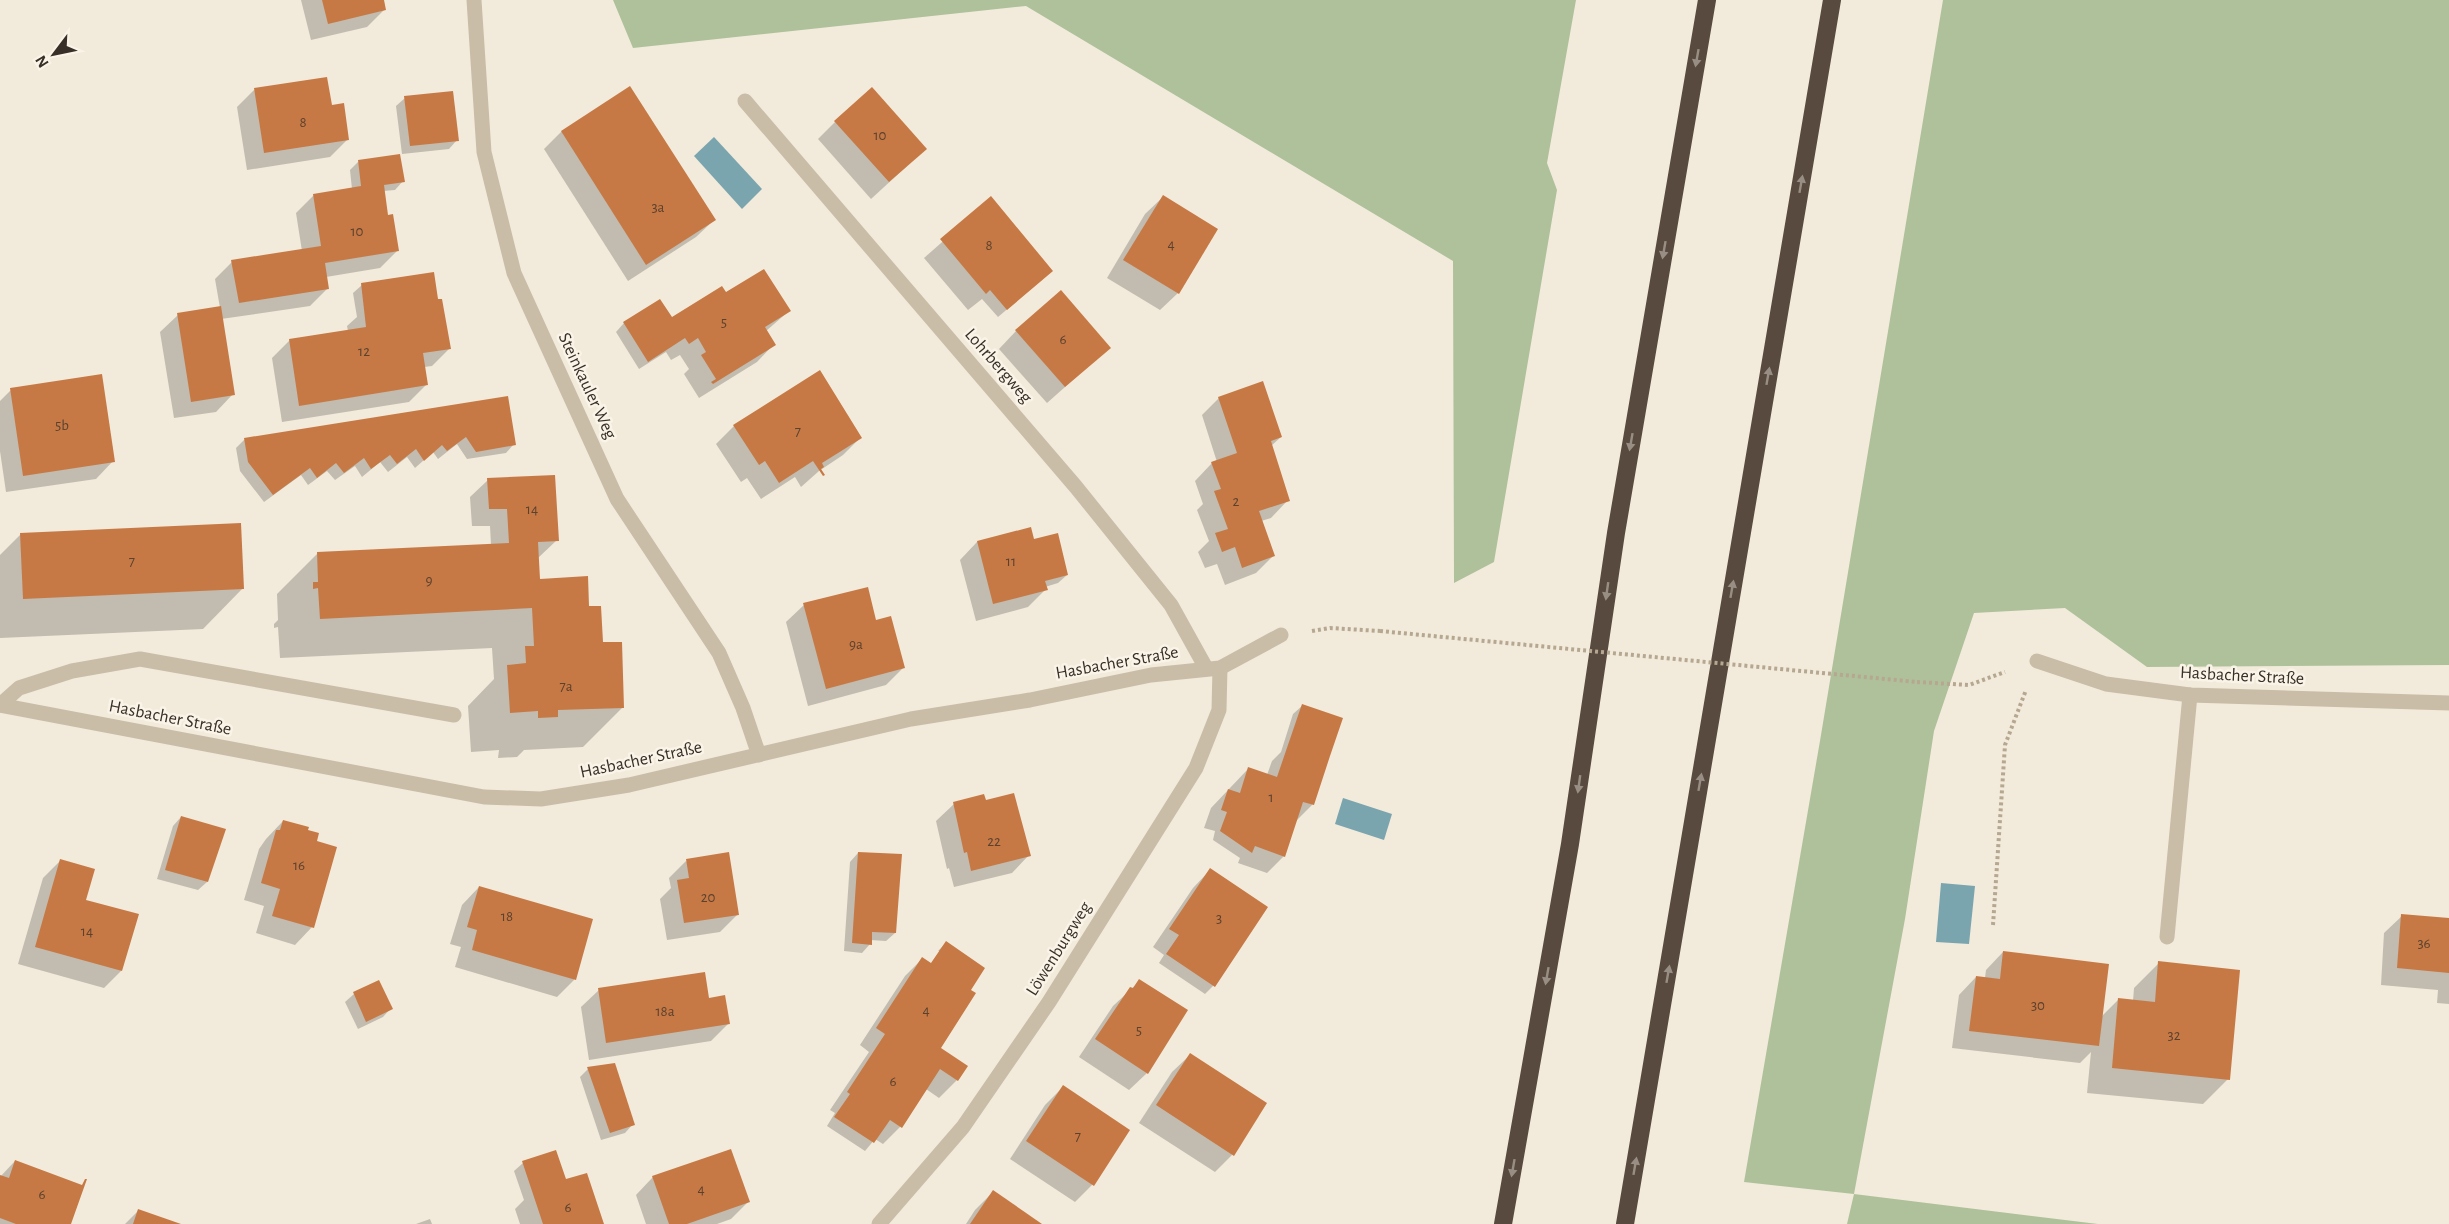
<svg xmlns="http://www.w3.org/2000/svg" width="2449" height="1224" font-family="'Alegreya Sans',sans-serif">
  <style>
    .green { fill: #afc19b }
    .water { fill: #7aa5af }
    .shadow { fill: #0003 }
    .building { fill: #c77945 }
    .lines { fill: none; stroke-linecap: round; stroke-linejoin: round }
    .path { stroke: #b6a791; stroke-width: 4; stroke-dasharray: 3 3; stroke-linecap: butt }
    .lane { stroke: #cabda7; stroke-width: 15 }
    .street { stroke: #cabda7; stroke-width: 15 }
    .highway { stroke: #584a3f; stroke-width: 18 }
    .path-bridge { stroke: #b6a791; stroke-width: 4; stroke-dasharray: 3 3; stroke-linecap: butt }
    .oneway { fill: #998e83 }
    .labels { text-anchor: middle; dominant-baseline: central; stroke-width: 5; stroke-linejoin: round; paint-order: stroke }
    .number-label { font-size: 15px; fill: #5b422f }
    .street-label { font-size: 18px; fill: #372f28; stroke: #faf4e8 }
  </style>
  <rect width="100%" height="100%" fill="#f2ebdb"/>
  <g class="green">
    <path d="M613 0H1576L1547 163 1557 190 1494 562 1454 583 1453 261 1026 6 633 48Z"/>
    <path d="M1943 0H2449V665L2147 667 2065 608 1974 613 1934 731 1905 919 1854 1194 2098 1224H1847L1854 1194 1744 1182 1821 735Z"/>
  </g>
  <g class="water">
    <path d="M714 137 762 189 742 209 694 156Z"/>
    <path d="M1343 798 1392 814 1384 840 1335 824Z"/>
    <path d="M1941 883 1975 886 1969 944 1936 942Z"/>
  </g>
  <g class="shadow">
    <path d="M301 0H382L384 10 367 27 311 40Z"/>
    <path d="M629 88 714 220 696 237 628 281 544 149 561 132Z"/>
    <path d="M254 90 348 139 330 157 247 170 237 107Z"/>
    <path d="M405 98 457 140 449 149 402 154 396 106Z"/>
    <path d="M835 122 907 166 871 199 818 139Z"/>
    <path d="M358 162 403 181 395 190 383 191 387 217 397 251 380 268 326 277 328 288 310 306 221 319 233 394 216 412 174 418 160 332 178 315 220 308 215 279 232 262 302 251 296 213 314 195 352 189 350 170Z"/>
    <path d="M1163 197 1178 293 1160 310 1107 278 1145 214Z"/>
    <path d="M991 199 1043 279 998 317 982 299 968 310 924 258Z"/>
    <path d="M362 285 437 299 449 349 432 366 424 367 426 385 409 402 282 422 272 358 290 340 348 331 347 326 357 317 353 293Z"/>
    <path d="M725 294 789 311 766 331 774 344 757 362 699 398 684 374 689 369 680 355 671 360 666 352 639 369 616 332 624 323 671 319Z"/>
    <path d="M1016 331 1109 348 1047 403 999 349Z"/>
    <path d="M819 372 860 438 843 455 819 471 801 487 795 477 761 499 747 478 741 482 716 444 734 426Z"/>
    <path d="M11 390 113 461 96 479 6 492 0 451V401Z"/>
    <path d="M506 398 514 444 506 453 467 459 457 444 438 459 433 452 415 468 407 457 388 472 380 462 362 477 355 466 335 480 327 471 308 485 301 475 264 502 240 471 236 448 244 440Z"/>
    <path d="M1219 398 1281 437 1271 446 1288 500 1271 518 1261 521 1273 556 1256 573 1225 585 1217 564 1205 568 1198 552 1209 541 1197 510 1203 504 1195 481 1212 463 1217 462 1202 415Z"/>
    <path d="M488 480 557 540 538 558 539 580 588 608 602 644 623 707 583 747 524 750 517 757 498 758 499 750 471 752 468 706 494 679 492 648 280 658 278 627 274 628V624L278 620 277 594 317 554 491 545 490 526H472L470 497Z"/>
    <path d="M20 535 243 588 203 629 0 638V555Z"/>
    <path d="M1033 541 1067 575 1058 583 1045 587 1046 589 1028 607 976 621 960 560 977 542Z"/>
    <path d="M804 605 875 621 903 668 886 685 808 706 786 622Z"/>
    <path d="M1302 706 1313 804 1295 822 1284 856 1267 873 1238 863 1240 858 1213 840 1215 831 1204 828 1211 808 1248 769 1267 775 1272 761 1281 752 1293 714Z"/>
    <path d="M954 804 1029 855 1012 873 954 887 949 868 947 869 936 821Z"/>
    <path d="M181 817 207 882 198 890 157 879 173 826Z"/>
    <path d="M283 821 312 927 295 945 256 933 264 906 244 900 259 849 266 839Z"/>
    <path d="M858 853 895 933 886 941 870 940V944L862 953 844 951 850 862Z"/>
    <path d="M60 861 121 971 104 988 18 964 43 878Z"/>
    <path d="M686 861 738 914 720 932 667 940 660 899 671 888 669 878Z"/>
    <path d="M1210 870 1213 986 1205 994 1159 963 1164 955 1153 947 1193 888Z"/>
    <path d="M479 887 591 920 574 980 557 997 455 967 461 947 450 944 462 905Z"/>
    <path d="M2402 916 2449 920V1004L2437 1003 2438 990 2381 985 2384 933Z"/>
    <path d="M946 943 969 990 939 1048 966 1066 957 1080 939 1098 926 1089 900 1127 883 1144 875 1139 865 1151 827 1126 835 1113 830 1110 869 1052 860 1045 905 976 922 959 929 970 941 951H938Z"/>
    <path d="M2003 952 2101 1017 2118 1000 2133 1001 2134 988 2159 963 2228 1079 2203 1104 2087 1093 2091 1052 2080 1063 1952 1048 1959 995 1976 977 1985 978 1986 970Z"/>
    <path d="M1140 981 1147 1073 1129 1090 1079 1057 1113 1006Z"/>
    <path d="M599 990 728 1024 711 1041 589 1060 581 1007Z"/>
    <path d="M354 994 391 1008 383 1017 358 1029 345 1002Z"/>
    <path d="M1190 1055 1232 1155 1215 1172 1139 1123 1172 1072Z"/>
    <path d="M588 1069 633 1124 625 1133 601 1140 580 1077Z"/>
    <path d="M1063 1087 1092 1185 1075 1202 1010 1159 1045 1105Z"/>
    <path d="M15 1161 70 1224H0V1177Z"/>
    <path d="M523 1163 565 1181 602 1224H520L515 1209 524 1200 514 1171Z"/>
    <path d="M653 1177 748 1202 731 1219 717 1224H646L636 1195Z"/>
    <path d="M993 1192 1040 1224H966L975 1210Z"/>
    <path d="M138 1211 177 1224H125Z"/>
    <path d="M430 1219 432 1224H416Z"/>
  </g>
  <g class="building">
    <path d="M322 0H384L386 10 328 24Z"/>
    <path d="M327 77 332 105 344 103 349 140 264 153 254 88Z"/>
    <path d="M630 86 716 220 646 265 561 131Z"/>
    <path d="M872 87 927 149 889 182 834 121Z"/>
    <path d="M453 91 459 141 410 146 404 96Z"/>
    <path d="M400 154 405 182 384 185 388 215 393 214 399 251 325 263 329 289 239 303 231 260 321 246 313 194 361 186 358 160Z"/>
    <path d="M1163 195 1218 229 1179 294 1123 260Z"/>
    <path d="M991 196 1053 271 1007 310 990 290 986 294 940 239Z"/>
    <path d="M764 269 791 311 765 327 776 345 713 384 711 382 716 379 701 355 706 352 698 338 689 344 685 338 648 362 623 322 660 299 672 317 722 286 726 292Z"/>
    <path d="M434 272 438 299H442L451 349 423 353 428 385 299 406 289 339 366 327 361 283Z"/>
    <path d="M1061 290 1111 348 1065 387 1015 330Z"/>
    <path d="M221 306 235 395 191 402 177 313Z"/>
    <path d="M820 370 862 438 822 463 824 467 821 469 825 475 823 476 813 461 779 483 765 461 759 465 733 425Z"/>
    <path d="M102 374 115 462 23 476 10 388Z"/>
    <path d="M1263 381 1282 437 1271 441 1290 501 1259 511 1275 556 1242 568 1235 547 1222 552 1215 533 1228 529 1214 491 1221 489 1211 462 1237 453 1218 397Z"/>
    <path d="M508 396 516 445 476 452 466 437 447 451 442 445 424 461 416 449 397 464 390 455 371 469 364 458 344 473 336 463 317 478 310 468 273 495 248 462 244 438Z"/>
    <path d="M555 475 559 541 538 542 540 579 588 576 589 606H601L603 642H622L624 708 558 710V717L538 718V711L510 713 507 665 526 663 525 646H534L532 608 320 619 318 588 313 589V582H318L317 552 509 543 507 509H489L487 478Z"/>
    <path d="M241 523 244 589 23 599 20 533Z"/>
    <path d="M1031 527 1034 539 1058 533 1068 575 1045 581 1048 590 993 604 977 541Z"/>
    <path d="M868 587 876 620 891 616 905 668 826 689 803 603Z"/>
    <path d="M1302 704 1343 718 1330 756 1314 805 1303 802 1285 857 1255 846 1252 853 1220 831 1227 812 1221 810 1228 789 1240 793 1248 767 1277 777Z"/>
    <path d="M1014 793 1031 856 971 871 967 852 964 853 953 802 984 794 986 800Z"/>
    <path d="M181 816 226 829 208 882 165 870Z"/>
    <path d="M283 820 309 827 308 830 319 833 317 841 337 847 314 928 272 916 280 889 261 883 276 830H280Z"/>
    <path d="M729 852 739 915 684 923 677 880 689 878 686 859Z"/>
    <path d="M858 852 902 854 896 933 872 932V945L852 943Z"/>
    <path d="M60 859 95 869 86 900 139 914 122 971 35 947Z"/>
    <path d="M1210 868 1268 907 1215 987 1166 954 1179 935 1169 929Z"/>
    <path d="M479 886 593 919 576 980 472 950 477 930 467 927Z"/>
    <path d="M2401 914 2449 918V973L2397 968Z"/>
    <path d="M946 941 985 968 971 990 976 993 941 1048 968 1066 958 1081 940 1069 902 1128 890 1120 874 1143 834 1117 850 1094 847 1092 885 1034 876 1028 922 957 931 963Z"/>
    <path d="M2003 951 2109 964 2099 1046 1969 1031 1976 976 2000 979Z"/>
    <path d="M2158 961 2240 970 2230 1080 2112 1068 2118 998 2155 1002Z"/>
    <path d="M705 972 709 998 725 995 730 1024 606 1043 598 988Z"/>
    <path d="M1139 979 1188 1010 1148 1074 1095 1039 1130 987 1133 988Z"/>
    <path d="M379 980 393 1009 366 1022 353 992Z"/>
    <path d="M1190 1053 1267 1103 1234 1156 1156 1105Z"/>
    <path d="M615 1063 635 1125 610 1133 587 1067Z"/>
    <path d="M1063 1085 1130 1130 1094 1186 1026 1141Z"/>
    <path d="M731 1149 750 1202 687 1224H669L652 1176Z"/>
    <path d="M556 1150 566 1179 587 1173 604 1224H543L522 1161Z"/>
    <path d="M15 1160 82 1185 85 1179H87L71 1224H16L0 1218V1175L9 1178Z"/>
    <path d="M993 1190 1042 1224H970Z"/>
    <path d="M138 1209 181 1224H133Z"/>
  </g>
  <g class="lines">
    <g class="path">
      <path d="M1312 631 1330 628 1380 631"/>
      <path d="M1917 682 1969 685 2005 672"/>
      <path d="M1993 925 2005 745 2026 690"/>
    </g>
    <g class="lane">
      <path d="M0 705 19 688 72 671 140 659 454 715"/>
      <path d="M2167 937 2190 695"/>
    </g>
    <g class="street">
      <path d="M474 0 484 152 514 273 617 499 719 653 743 708 759 755"/>
      <path d="M745 101 1076 487 1171 605 1206 668"/>
      <path d="M2037 661 2106 684 2190 695 2449 703"/>
      <path d="M0 705 484 797 541 799 629 785 911 719 1030 700 1151 675 1220 668 1281 635"/>
      <path d="M879 1224 963 1127 1049 1002 1196 768 1219 710 1220 668"/>
    </g>
    <g class="highway">
      <path d="M1503 1224 1570 844 1616 533 1707 0"/>
      <path d="M1625 1224 1832 0"/>
    </g>
    <path class="path-bridge" d="M1380 631 1917 682"/>
  </g>
  <defs><path id="oneway-solid" d="M-6-.8H1V-3.2L6.5 0L1 3.2V.8H-6Z" transform="scale(1.5)"/></defs>
  <g class="oneway">
    <use href="#oneway-solid" transform="translate(1697 58) rotate(100)"/>
    <use href="#oneway-solid" transform="translate(1801 184) rotate(-80)"/>
    <use href="#oneway-solid" transform="translate(1664 250) rotate(100)"/>
    <use href="#oneway-solid" transform="translate(1768 376) rotate(-80)"/>
    <use href="#oneway-solid" transform="translate(1631 442) rotate(100)"/>
    <use href="#oneway-solid" transform="translate(1732 589) rotate(-80)"/>
    <use href="#oneway-solid" transform="translate(1607 591) rotate(98)"/>
    <use href="#oneway-solid" transform="translate(1700 782) rotate(-80)"/>
    <use href="#oneway-solid" transform="translate(1579 784) rotate(98)"/>
    <use href="#oneway-solid" transform="translate(1668 974) rotate(-80)"/>
    <use href="#oneway-solid" transform="translate(1547 976) rotate(100)"/>
    <use href="#oneway-solid" transform="translate(1635 1166) rotate(-80)"/>
    <use href="#oneway-solid" transform="translate(1513 1168) rotate(100)"/>
  </g>
  <g class="labels">
    <g class="number-label">
      <text x="303" y="122">8</text>
      <text x="880" y="135">10</text>
      <text x="658" y="207">3a</text>
      <text x="357" y="231">10</text>
      <text x="1171" y="244">4</text>
      <text x="989" y="245">8</text>
      <text x="724" y="322">5</text>
      <text x="1063" y="339">6</text>
      <text x="364" y="351">12</text>
      <text x="62" y="425">5b</text>
      <text x="798" y="431">7</text>
      <text x="1236" y="501">2</text>
      <text x="532" y="509">14</text>
      <text x="132" y="561">7</text>
      <text x="1011" y="561">11</text>
      <text x="429" y="580">9</text>
      <text x="856" y="644">9a</text>
      <text x="566" y="686">7a</text>
      <text x="1271" y="797">1</text>
      <text x="994" y="841">22</text>
      <text x="299" y="865">16</text>
      <text x="708" y="897">20</text>
      <text x="507" y="916">18</text>
      <text x="1219" y="918">3</text>
      <text x="87" y="931">14</text>
      <text x="2424" y="943">36</text>
      <text x="2038" y="1005">30</text>
      <text x="926" y="1010">4</text>
      <text x="665" y="1011">18a</text>
      <text x="1139" y="1030">5</text>
      <text x="2174" y="1035">32</text>
      <text x="893" y="1081">6</text>
      <text x="1078" y="1136">7</text>
      <text x="701" y="1189">4</text>
      <text x="42" y="1194">6</text>
      <text x="568" y="1207">6</text>
    </g>
    <g class="street-label">
      <text transform="translate(998 366) rotate(49)">Lohrbergweg</text>
      <text transform="translate(587 386) rotate(65)">Steinkauler Weg</text>
      <text transform="translate(1117 663) rotate(-10)">Hasbacher Straße</text>
      <text transform="translate(2242 676) rotate(3)">Hasbacher Straße</text>
      <text transform="translate(170 718) rotate(11)">Hasbacher Straße</text>
      <text transform="translate(641 760) rotate(-12)">Hasbacher Straße</text>
      <text transform="translate(1059 949) rotate(-58)">Löwenburgweg</text>
    </g>
  </g>
  <g transform="translate(54 54) rotate(238)" stroke="#faf4e8" stroke-width="4.5" paint-order="stroke">
  <path d="M0-4.5L10 22L0 15L-10 22Z" fill="#372f28"/>
  <text y="-9" font-size="16" font-weight="bold" text-anchor="middle" fill="#372f28">N</text>
  </g>
</svg>
